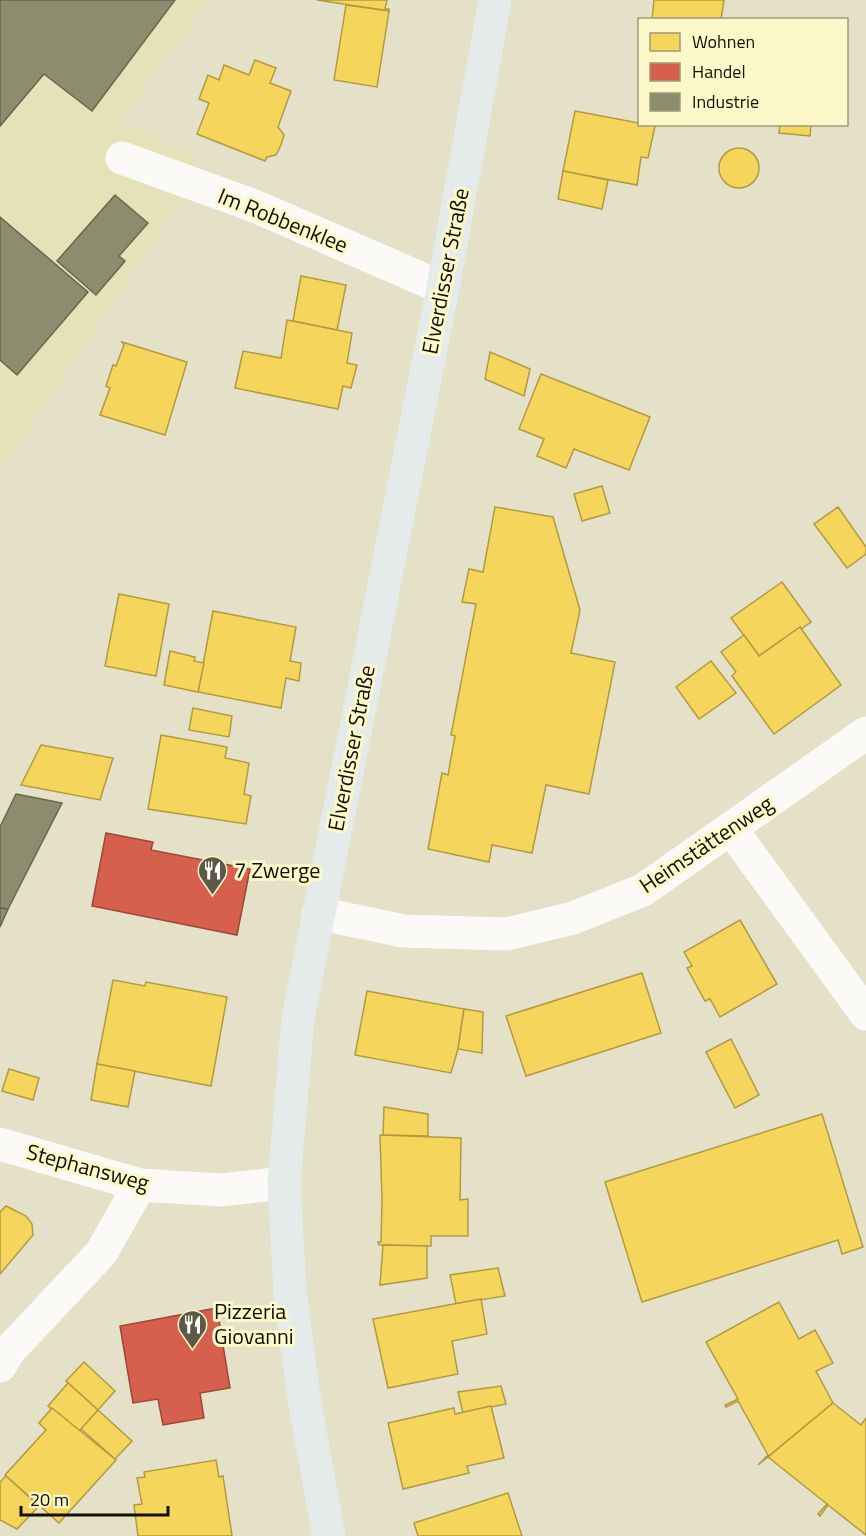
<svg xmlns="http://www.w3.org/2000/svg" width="866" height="1536" font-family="'Titillium Web',sans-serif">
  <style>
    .built { fill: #e5e1b8 }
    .homes { fill: #f6d55c; stroke: #b29a41; stroke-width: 1.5 }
    .shops { fill: #d6604d; stroke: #9b4836; stroke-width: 1.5 }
    .industry { fill: #8c8c6e; stroke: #67674e; stroke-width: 1.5 }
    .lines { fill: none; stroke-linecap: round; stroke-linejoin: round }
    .minor { stroke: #fbfaf7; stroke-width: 33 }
    .major { stroke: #e4ebea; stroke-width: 33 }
    .labels { text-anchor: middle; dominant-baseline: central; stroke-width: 6; stroke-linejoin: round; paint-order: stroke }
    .street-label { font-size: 22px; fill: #121002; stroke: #fdf8ca }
    .poi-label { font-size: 22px; fill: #121002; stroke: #fdf8ca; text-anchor: start }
  </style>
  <rect width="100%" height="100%" fill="#e4e1c8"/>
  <path class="built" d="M0 0H209L121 120 194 157 174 213 0 471Z"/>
  <g class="homes">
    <path d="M317 0H387L385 9H389V11Z"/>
    <path d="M654 0H724L721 20H652Z"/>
    <path d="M346 5 389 11 377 87 334 80Z"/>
    <path d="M255 60 276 68 270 83 291 91 278 127 284 135 281 145 276 155 267 157 265 161 197 134 209 103 199 99 208 75 219 80 224 65 249 75Z"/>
    <path d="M575 111 655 126 648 158 641 157 637 185 563 171Z"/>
    <path d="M780 124H811L810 136 779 133Z"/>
    <circle cx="739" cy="168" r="20"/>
    <path d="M563 171 608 180 602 209 558 199Z"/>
    <path d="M301 276 346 285 337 330 293 321Z"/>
    <path d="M287 320 352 333 347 363 357 365 351 388 343 386 338 409 235 388 243 351 281 358Z"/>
    <path d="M122 342 187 362 165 435 100 415 110 388 106 386 113 365 116 366 124 345Z"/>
    <path d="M490 352 530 369 524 396 485 379Z"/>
    <path d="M541 374 650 417 629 470 574 449 566 468 537 456 544 439 519 429Z"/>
    <path d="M602 486 610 513 582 521 574 494Z"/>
    <path d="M495 507 553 517 580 610 571 653 615 662 589 794 546 785 532 853 492 845 489 862 428 849 442 773 448 775 455 736 451 735 476 604 462 602 469 569 483 572Z"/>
    <path d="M838 507 866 547V554L847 568 814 524Z"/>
    <path d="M782 582 811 622 801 629 800 627 759 656 731 618Z"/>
    <path d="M119 594 169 604 156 676 105 666Z"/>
    <path d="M213 611 296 627 290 661 301 663 299 681 286 678 281 708 198 692Z"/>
    <path d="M800 627 841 685 774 734 732 676 736 672 721 652 744 635 759 656Z"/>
    <path d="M170 651 195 657 194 661 204 663 198 692 164 685Z"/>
    <path d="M711 661 736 693 699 719 676 687Z"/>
    <path d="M193 708 232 716 229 737 189 730Z"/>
    <path d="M161 735 227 747 225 758 249 763 244 794 251 796 246 824 148 809Z"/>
    <path d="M41 745 113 758 100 800 21 785Z"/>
    <path d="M740 920 777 984 720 1017 710 999 705 1001 687 968 692 966 684 952Z"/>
    <path d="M642 973 661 1033 526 1076 506 1016Z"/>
    <path d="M113 980 145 986 146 982 227 997 211 1086 97 1064Z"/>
    <path d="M367 991 464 1009 458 1049 451 1073 355 1055Z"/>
    <path d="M464 1009 483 1012 482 1053 458 1049Z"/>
    <path d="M731 1039 759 1095 735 1108 706 1052Z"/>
    <path d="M97 1064 135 1071 128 1107 91 1100Z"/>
    <path d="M9 1069 39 1078 33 1100 2 1091Z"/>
    <path d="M384 1107 428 1114V1136L383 1135Z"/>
    <path d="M822 1114 863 1247 842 1254 838 1240 642 1302 605 1182Z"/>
    <path d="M380 1135 461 1138 460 1200 468 1199V1236H431V1246L379 1245 378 1242H381L382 1200Z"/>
    <path d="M6 1206 26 1216 32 1224 33 1235 0 1274V1212Z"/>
    <path d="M383 1245 427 1246V1278L380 1285Z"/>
    <path d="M498 1268 505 1296 456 1304 450 1275Z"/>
    <path d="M481 1299 487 1334 452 1341 458 1374 388 1388 373 1319Z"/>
    <path d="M779 1302 799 1339 815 1330 833 1363 816 1371 833 1403 758 1465 768 1455 738 1401 726 1407 725 1405 738 1399 706 1342Z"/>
    <path d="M84 1362 115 1391 98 1410 66 1381Z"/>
    <path d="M68 1383 98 1410 79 1432 48 1406Z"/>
    <path d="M501 1386 506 1404 463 1413 458 1392Z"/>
    <path d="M833 1403 861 1425 866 1418V1535L828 1505 820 1516 818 1514 827 1504 768 1457Z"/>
    <path d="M491 1406 504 1458 467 1466 469 1473 403 1489 388 1423 454 1408 455 1414Z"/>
    <path d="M52 1408 116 1460 59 1523 5 1475 46 1430 39 1423Z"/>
    <path d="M98 1410 132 1441 115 1459 81 1429Z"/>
    <path d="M216 1460 219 1477 223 1476 232 1536H138L134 1505 142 1504 137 1478 145 1477 144 1472Z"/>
    <path d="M6 1476 39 1506 17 1529 0 1520V1482Z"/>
    <path d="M508 1493 522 1536H418L414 1523Z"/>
  </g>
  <g class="shops">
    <path d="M106 833 153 842 151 850 250 869 237 935 92 906Z"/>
    <path d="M217 1308 230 1388 200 1393 204 1418 163 1425 158 1399 133 1403 120 1326Z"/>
  </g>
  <g class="industry">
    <path d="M0 0H175L92 111 44 74 0 126Z"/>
    <path d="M115 195 148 223 119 256 125 261 96 295 57 261Z"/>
    <path d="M0 217 88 292 17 375 0 360Z"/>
    <path d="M16 794 62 803 8 909 0 908V827Z"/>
    <path d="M0 908 8 909 0 927Z"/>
  </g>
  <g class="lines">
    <g class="minor">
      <path d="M122 158 252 205 443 288"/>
      <path d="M731 829 866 1014"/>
      <path d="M318 913 403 931 507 934 573 918 643 890 866 733"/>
      <path d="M0 1144 140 1185 221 1190 284 1183"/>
      <path d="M0 1366 9 1351 101 1253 140 1185"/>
    </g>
    <path class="major" d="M329 1536 305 1404 290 1292 284 1183 298 1019 443 288 495 0"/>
  </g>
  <defs>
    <symbol id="restaurant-pin" viewBox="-11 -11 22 30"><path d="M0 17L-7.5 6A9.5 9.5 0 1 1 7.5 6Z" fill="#5c5947" stroke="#fdf8ca"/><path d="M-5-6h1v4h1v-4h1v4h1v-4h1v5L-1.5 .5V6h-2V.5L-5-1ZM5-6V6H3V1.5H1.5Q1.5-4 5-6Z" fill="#fff"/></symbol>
  </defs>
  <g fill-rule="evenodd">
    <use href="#restaurant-pin" x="196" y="854" width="33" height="45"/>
    <use href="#restaurant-pin" x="176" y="1308" width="33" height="45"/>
  </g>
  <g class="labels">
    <g class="street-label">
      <text transform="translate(283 220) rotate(22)">Im Robbenklee</text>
      <text transform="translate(445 271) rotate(-79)">Elverdisser Straße</text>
      <text transform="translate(351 748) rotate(-79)">Elverdisser Straße</text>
      <text transform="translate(706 844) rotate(-34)">Heimstättenweg</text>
      <text transform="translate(88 1167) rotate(15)">Stephansweg</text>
    </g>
    <g class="poi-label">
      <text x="234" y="870">7 Zwerge</text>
      <text x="214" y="1311">Pizzeria<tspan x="214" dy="25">Giovanni</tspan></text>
    </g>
  </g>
  <rect x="638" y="18" width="210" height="108" fill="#fdf8ca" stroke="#9f9b7a" stroke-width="1.5"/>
  <rect x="650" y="33" width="30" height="18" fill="#f6d55c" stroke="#9f9b7a" stroke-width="1.5"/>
  <text x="692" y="48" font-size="18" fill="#121002">Wohnen</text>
  <rect x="650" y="63" width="30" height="18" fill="#d6604d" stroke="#9f9b7a" stroke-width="1.5"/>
  <text x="692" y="78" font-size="18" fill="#121002">Handel</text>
  <rect x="650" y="93" width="30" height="18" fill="#8c8c6e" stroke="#9f9b7a" stroke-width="1.5"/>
  <text x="692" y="108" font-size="18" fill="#121002">Industrie</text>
  <path d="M21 1506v9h147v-9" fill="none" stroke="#121002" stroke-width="3"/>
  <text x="30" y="1506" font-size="18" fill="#121002" stroke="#fdf8ca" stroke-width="4.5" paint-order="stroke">20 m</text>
</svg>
